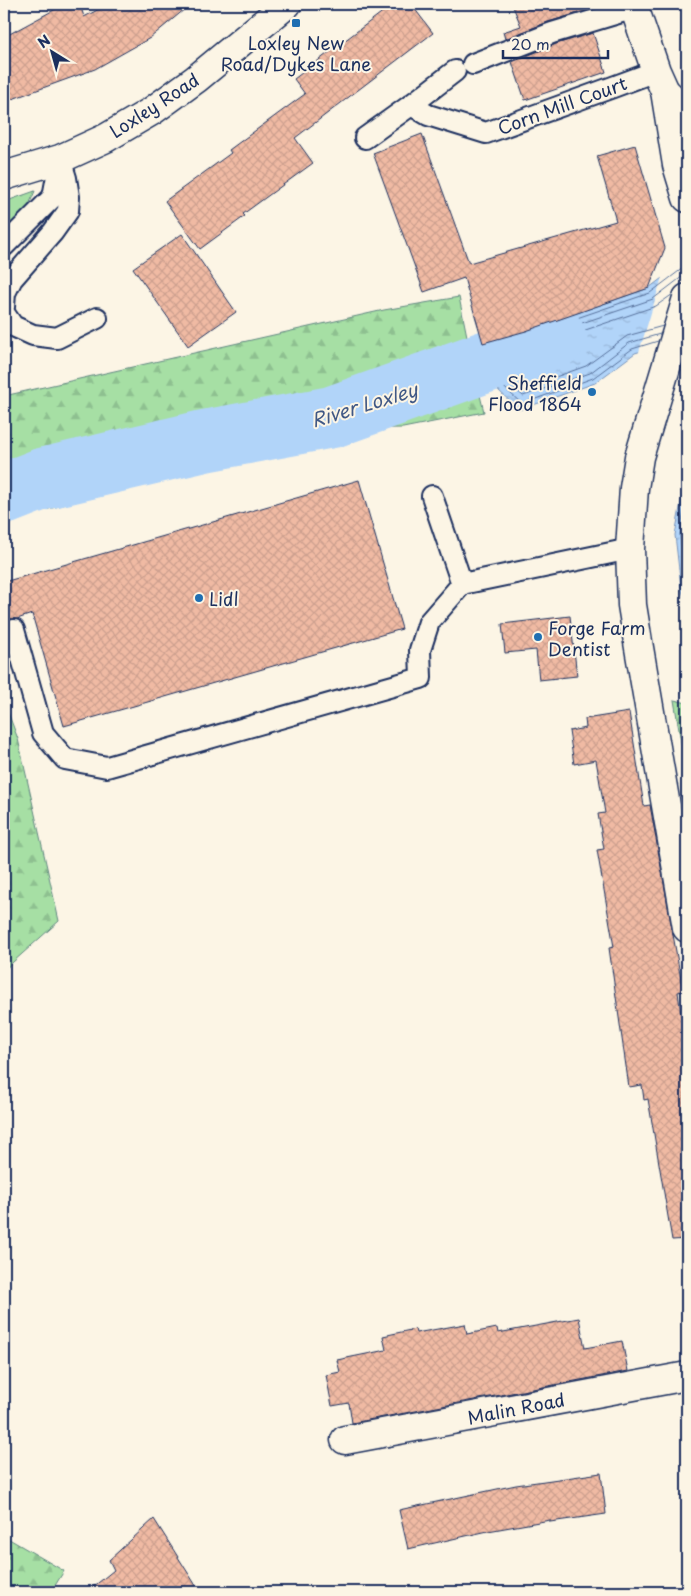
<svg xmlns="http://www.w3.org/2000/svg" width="691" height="1596" font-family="'Playpen Sans',sans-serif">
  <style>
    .forest { fill: url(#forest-firs); stroke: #608781 }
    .water { fill: url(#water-ripples); stroke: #7592bb }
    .pier { fill: #fcf5e5 }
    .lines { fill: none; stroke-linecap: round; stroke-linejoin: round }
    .shore { stroke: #57719c; stroke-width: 1 }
    .river { stroke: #b1d4f9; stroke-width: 62 }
    .building { fill: url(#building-cross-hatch); stroke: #1b2f5e }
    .lane-casing { stroke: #1b2f5e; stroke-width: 24 }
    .street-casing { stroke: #1b2f5e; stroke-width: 31 }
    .secondary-casing { stroke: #1b2f5e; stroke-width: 31 }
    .primary-casing { stroke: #1b2f5e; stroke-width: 31 }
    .lane { stroke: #fcf5e5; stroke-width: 20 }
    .street { stroke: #fcf5e5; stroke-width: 28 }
    .secondary { stroke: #fcf5e5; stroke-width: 28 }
    .primary { stroke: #fcf5e5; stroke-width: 28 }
    .poi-dot { fill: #1f6fb2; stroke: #fcf5e5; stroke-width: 2 }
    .labels { text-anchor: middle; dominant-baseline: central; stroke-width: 4; stroke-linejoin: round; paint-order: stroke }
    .poi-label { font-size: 18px; fill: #1b2f5e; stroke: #fcf5e5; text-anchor: start }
    .street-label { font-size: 18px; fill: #1b2f5e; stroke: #fcf5e5 }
    .water-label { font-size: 19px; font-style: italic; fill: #405885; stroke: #fcf5e5 }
  </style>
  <defs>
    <pattern id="forest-firs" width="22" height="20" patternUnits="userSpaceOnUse" patternTransform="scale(1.25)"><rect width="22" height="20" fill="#a6dfa4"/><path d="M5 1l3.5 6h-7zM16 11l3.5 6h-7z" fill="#8ec090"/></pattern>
    <pattern id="water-ripples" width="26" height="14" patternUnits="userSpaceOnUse" patternTransform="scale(1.25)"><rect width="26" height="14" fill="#b1d4f9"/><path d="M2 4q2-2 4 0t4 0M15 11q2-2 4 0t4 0" fill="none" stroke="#98b6d8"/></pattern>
    <pattern id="building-cross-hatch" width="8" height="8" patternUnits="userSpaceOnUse" patternTransform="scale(1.25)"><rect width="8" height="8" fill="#f0baa3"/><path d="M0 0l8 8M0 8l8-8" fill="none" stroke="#cda08f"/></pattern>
  </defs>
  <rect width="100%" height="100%" fill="#fcf5e5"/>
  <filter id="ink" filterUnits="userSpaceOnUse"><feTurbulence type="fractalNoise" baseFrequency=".02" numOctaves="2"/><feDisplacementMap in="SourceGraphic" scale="10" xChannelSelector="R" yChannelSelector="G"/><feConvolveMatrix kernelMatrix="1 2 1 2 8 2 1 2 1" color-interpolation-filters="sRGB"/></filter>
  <g filter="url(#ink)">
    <g class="forest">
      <path d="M35 191 4 263V202Z"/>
      <path d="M459 297 473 366 484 412 403 428 325 429 4 522V396L384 310Z"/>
      <path d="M674 700 687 703V778Z"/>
      <path d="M4 702 18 739 59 921 4 970Z"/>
      <path d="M4 1536 64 1571 51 1592H4Z"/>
    </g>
    <g class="water">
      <path d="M687 259V338L635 353 595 383 519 410 473 366 498 340 649 288Z"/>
      <path d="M687 470V607L681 587 675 535Z"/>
    </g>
    <path class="pier" d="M687 256V341L638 355 663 274Z"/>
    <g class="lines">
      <g class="shore">
        <path d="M663 326 627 336 586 366 525 388 501 366 509 356 656 306 673 294"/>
        <path d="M660 334 629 343 590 373 523 396 490 366 505 349 653 299 687 273"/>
        <path d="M658 341 632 349 593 378 522 404 481 366 501 344 650 293 687 265"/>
        <path d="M687 491 680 535 687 590"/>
      </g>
      <path class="river" d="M4 494 42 479 204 441 332 417 555 337"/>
    </g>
    <g class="building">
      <path d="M65 4H80L84 17 109 4H191L150 38 95 69 4 102V37Z"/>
      <path d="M393 4H411L433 33 295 138 313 163 243 214 245 216 200 249 165 201 231 153 229 150 305 94 294 79Z"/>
      <path d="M512 4H583L585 11 548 22 505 39 503 32 521 26Z"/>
      <path d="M593 33 606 72 525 100 512 62 556 44Z"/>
      <path d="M422 134 469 263 616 221 597 156 635 145 665 248 649 288 526 331 483 343 464 278 424 292 373 153Z"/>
      <path d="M182 234 236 312 188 346 133 268Z"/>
      <path d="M359 480 402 629 64 726 32 614 17 619H10L4 623V582Z"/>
      <path d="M570 616 577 676 539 680 536 650 505 653 502 624Z"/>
      <path d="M629 712 644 806 650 805 683 991 678 992 687 1058V1239L672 1240 648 1099 644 1100 642 1085 629 1087 609 948 614 947 597 850 604 849 598 814 605 813 596 760 574 764 569 731 586 728 585 719Z"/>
      <path d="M579 1318 585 1348 622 1341 628 1371 352 1423 349 1403 332 1406 326 1375 340 1372 337 1360 386 1350 383 1336 415 1329 416 1333 465 1324 467 1334 497 1328 498 1333Z"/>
      <path d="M601 1473 606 1514 550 1522V1520L488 1531 408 1549 399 1510 516 1485Z"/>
      <path d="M154 1519 200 1592H87L114 1570 109 1560Z"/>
    </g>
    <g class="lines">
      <defs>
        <g id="lane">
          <path d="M473 64 552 33 635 8"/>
          <path d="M411 105 428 115 486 133 613 87 656 71"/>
          <path d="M365 138 411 105 455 71"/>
          <path d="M4 246 53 197 59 166"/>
          <path d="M4 307 5 293 12 279 53 232 68 211 69 197 66 178 60 159"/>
          <path d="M4 313 13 326 33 335 57 338 97 318"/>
          <path d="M462 584 630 549"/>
          <path d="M14 630 43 733 65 759 107 767 421 678 420 650 429 622 462 584 432 496"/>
        </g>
        <path id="street" d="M345 1440 687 1376"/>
        <g id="secondary">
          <path d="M665 91 677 165 687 198"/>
          <path d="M4 176 60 159 106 138 152 111 196 79 287 4"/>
          <path d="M687 298 639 457 634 488 630 549 632 605 638 642 687 928"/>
        </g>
        <path id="primary" d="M633 4 656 71 665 91 687 113"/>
      </defs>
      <use href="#lane" class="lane-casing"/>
      <use href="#street" class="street-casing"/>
      <use href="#secondary" class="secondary-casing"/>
      <use href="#primary" class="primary-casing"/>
      <use href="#lane" class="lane"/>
      <use href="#street" class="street"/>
      <use href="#secondary" class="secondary"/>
      <use href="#primary" class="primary"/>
    </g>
  </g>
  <g class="poi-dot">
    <rect x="291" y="18" width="10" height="10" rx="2.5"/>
    <circle cx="592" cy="392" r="5"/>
    <circle cx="199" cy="598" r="5"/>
    <circle cx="538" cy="637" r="5"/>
  </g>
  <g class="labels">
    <g class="poi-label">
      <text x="296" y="42" text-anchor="middle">Loxley New<tspan x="296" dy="21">Road/Dykes Lane</tspan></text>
      <text x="582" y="382" text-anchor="end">Sheffield<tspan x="582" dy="21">Flood 1864</tspan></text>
      <text x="209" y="598">Lidl</text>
      <text x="548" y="627">Forge Farm<tspan x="548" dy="21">Dentist</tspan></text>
    </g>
    <g class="street-label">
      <text transform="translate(154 105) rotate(-33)">Loxley Road</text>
      <text transform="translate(562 105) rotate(-20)">Corn Mill Court</text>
      <text transform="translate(516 1408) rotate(-11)">Malin Road</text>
    </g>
    <g class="water-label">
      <text transform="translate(364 404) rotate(-17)">River Loxley</text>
    </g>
  </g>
  <rect width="691" height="1596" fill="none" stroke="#fcf5e5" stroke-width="20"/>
  <rect x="10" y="10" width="671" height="1576" fill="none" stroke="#1b2f5e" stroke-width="2" filter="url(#ink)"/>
  <g transform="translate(52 52) rotate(323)" stroke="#fcf5e5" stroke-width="4" paint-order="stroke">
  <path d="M0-4L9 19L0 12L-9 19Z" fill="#1b2f5e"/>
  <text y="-8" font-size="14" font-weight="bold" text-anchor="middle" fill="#1b2f5e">N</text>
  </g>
  <path d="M503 50v8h105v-8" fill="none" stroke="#1b2f5e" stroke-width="2.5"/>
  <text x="511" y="50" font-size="15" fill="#1b2f5e" stroke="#fcf5e5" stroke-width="4" paint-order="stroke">20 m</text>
</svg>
